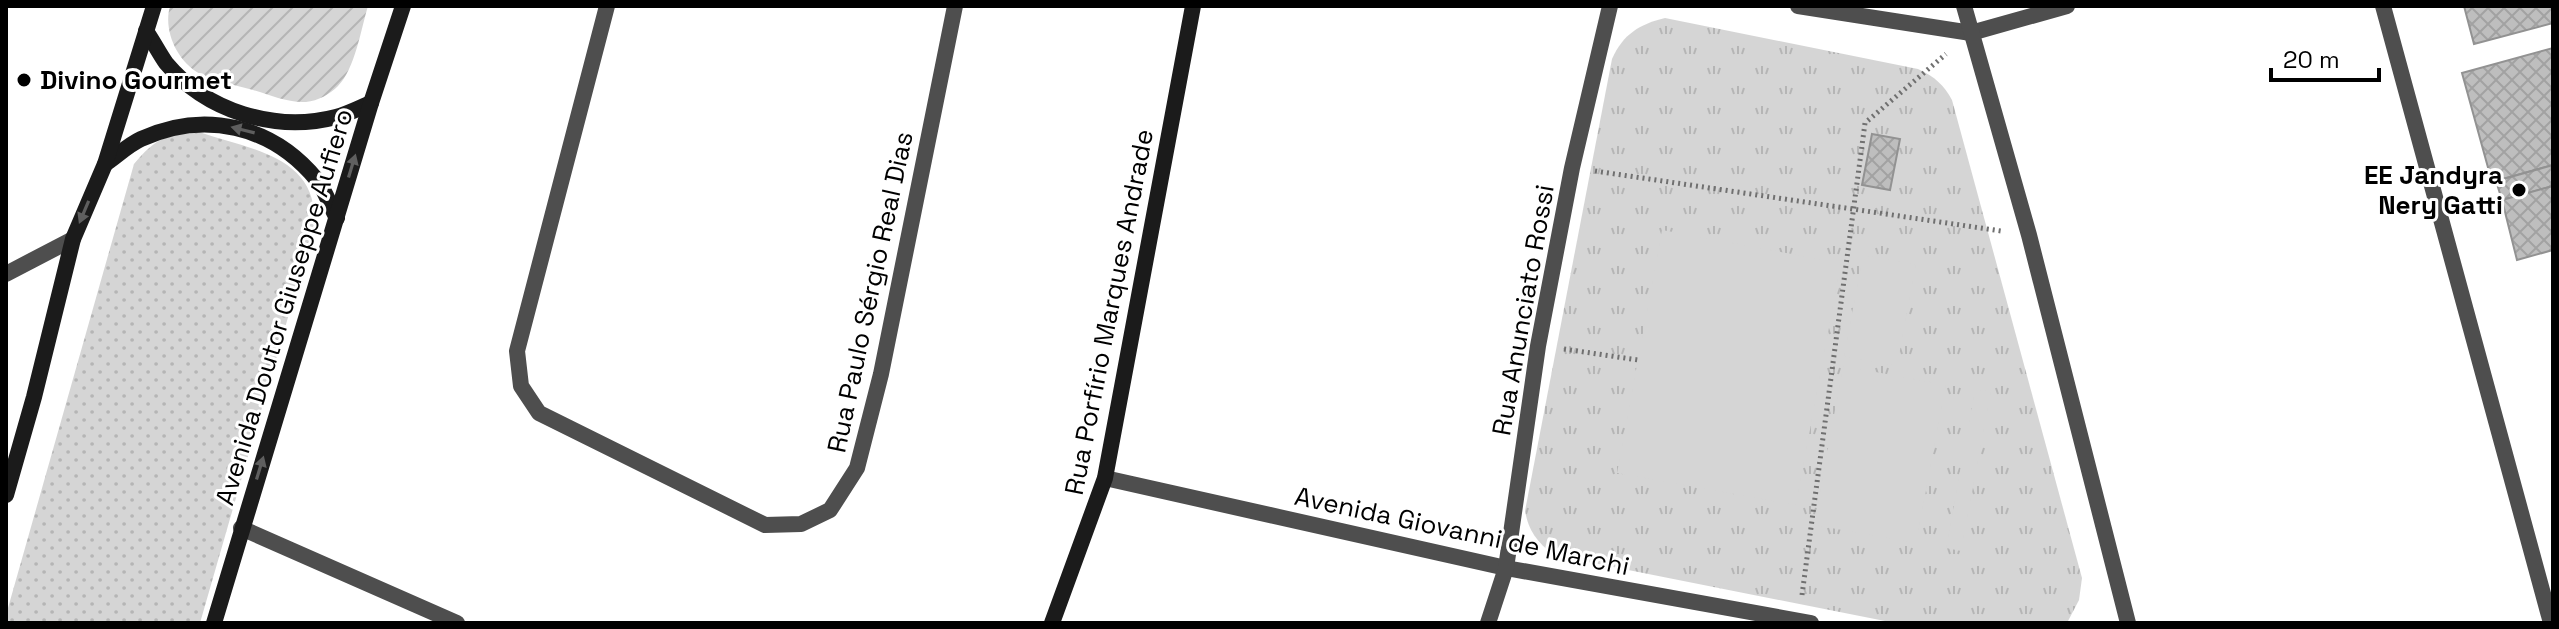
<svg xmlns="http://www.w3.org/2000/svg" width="2559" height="629" font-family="'Space Grotesk',sans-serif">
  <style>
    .grass { fill: url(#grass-dots) }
    .park { fill: url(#park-tufts) }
    .garden { fill: url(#garden-furrows) }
    .pitch { fill: #d5d5d5 }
    .building { fill: url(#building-cross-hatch); stroke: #929292; stroke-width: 2 }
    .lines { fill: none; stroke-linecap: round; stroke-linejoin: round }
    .path { stroke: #707070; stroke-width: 5; stroke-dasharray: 2 4; stroke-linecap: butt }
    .street { stroke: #4e4e4e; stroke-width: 16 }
    .secondary { stroke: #1b1b1b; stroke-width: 16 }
    .oneway { fill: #5f5f5f }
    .poi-dot { fill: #000; stroke: #fff; stroke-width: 3 }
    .labels { text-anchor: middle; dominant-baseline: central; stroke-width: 6; stroke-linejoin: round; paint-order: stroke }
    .poi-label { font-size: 26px; font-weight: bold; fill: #000; stroke: #fff; text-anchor: start }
    .street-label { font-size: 26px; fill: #000; stroke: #fff }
  </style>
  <defs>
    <pattern id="grass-dots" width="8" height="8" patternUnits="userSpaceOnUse" patternTransform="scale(2)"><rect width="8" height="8" fill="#d5d5d5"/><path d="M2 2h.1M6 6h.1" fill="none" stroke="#b5b5b5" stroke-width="1.8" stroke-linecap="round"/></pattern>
    <pattern id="park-tufts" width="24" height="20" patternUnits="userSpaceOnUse" patternTransform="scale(2)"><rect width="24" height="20" fill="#d5d5d5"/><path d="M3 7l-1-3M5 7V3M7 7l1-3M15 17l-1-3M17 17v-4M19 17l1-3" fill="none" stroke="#b5b5b5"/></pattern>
    <pattern id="garden-furrows" width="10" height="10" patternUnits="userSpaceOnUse" patternTransform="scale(2)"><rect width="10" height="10" fill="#d5d5d5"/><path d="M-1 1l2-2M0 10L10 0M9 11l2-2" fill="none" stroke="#b5b5b5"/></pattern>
    <pattern id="building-cross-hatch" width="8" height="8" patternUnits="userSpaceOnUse" patternTransform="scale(2)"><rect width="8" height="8" fill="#bebebe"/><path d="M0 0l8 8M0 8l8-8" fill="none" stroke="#a2a2a2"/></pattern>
  </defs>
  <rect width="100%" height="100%" fill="#fff"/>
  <path class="grass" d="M199 132C251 150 320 156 314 227L200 623H6V615L134 164C157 137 164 136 199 132Z"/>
  <path class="park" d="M1665 18 1918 69C1935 77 1944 85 1952 100L2082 578 2079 600 2067 623H1895L1553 555C1537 541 1529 532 1525 511L1612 59C1623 34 1640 24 1665 18Z"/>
  <path class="garden" d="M170 6H368C361 29 355 69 338 86 330 94 318 101 306 102 288 103 270 95 253 90 236 85 215 82 200 74 177 61 163 31 170 6Z"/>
  <g class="pitch">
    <path d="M1662 230 1841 263 1796 505 1617 473Z"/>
    <path d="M1863 255 1916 265 1897 366 1844 356Z"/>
    <path d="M1843 366 1946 385 1916 543 1814 525Z"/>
    <path d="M1975 389 1991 392 1961 551 1946 548Z"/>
  </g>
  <g class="building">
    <path d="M2464 6H2553V23L2474 44Z"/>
    <path d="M2553 48V165L2492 182 2462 73Z"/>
    <path d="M1872 134 1900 139 1890 190 1862 185Z"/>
    <path d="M2553 165V186L2502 200 2496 181Z"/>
    <path d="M2553 186V250L2517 260 2502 200Z"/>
  </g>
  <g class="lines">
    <g class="path">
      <path d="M1595 171 2001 231"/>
      <path d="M1564 349 1638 360"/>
      <path d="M1802 595 1865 123 1946 54"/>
    </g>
    <g class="street">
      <path d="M607 6 517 351 521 386 539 413 765 525 801 524 830 510 857 468 881 374 955 6"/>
      <path d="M1798 6 1971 33 2067 6"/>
      <path d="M1964 6 2029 235 2128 623"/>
      <path d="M2383 6 2551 623"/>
      <path d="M6 274 73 239"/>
      <path d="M1105 478 1506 568 1811 623"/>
      <path d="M241 528 457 623"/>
      <path d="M1488 623 1506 568 1538 346 1572 168 1610 6"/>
    </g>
    <g class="secondary">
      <path d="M146 31C153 41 159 53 166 63 206 111 275 133 336 117 348 114 359 108 371 103"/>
      <path d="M105 164C117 156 128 145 141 139 204 110 272 125 317 180 325 190 330 206 337 218"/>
      <path d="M6 495 34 397 73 239 105 164 154 6"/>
      <path d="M214 623 371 103 403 6"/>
      <path d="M1052 623 1105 478 1193 6"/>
    </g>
  </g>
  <defs><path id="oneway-solid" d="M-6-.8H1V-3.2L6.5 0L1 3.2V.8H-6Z" transform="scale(2)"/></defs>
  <g class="oneway">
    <use href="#oneway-solid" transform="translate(243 130) rotate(-166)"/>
    <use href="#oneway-solid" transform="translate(352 166) rotate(-73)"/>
    <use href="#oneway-solid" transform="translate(84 212) rotate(113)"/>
    <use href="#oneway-solid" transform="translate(260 468) rotate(-73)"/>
  </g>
  <g class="poi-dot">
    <circle cx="24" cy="80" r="8"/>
    <circle cx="2519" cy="190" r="8"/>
  </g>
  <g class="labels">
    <g class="poi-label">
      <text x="40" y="80">Divino Gourmet</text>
      <text x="2503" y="175" text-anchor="end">EE Jandyra<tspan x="2503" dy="30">Nery Gatti</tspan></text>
    </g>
    <g class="street-label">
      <text transform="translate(870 292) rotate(-78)">Rua Paulo Sérgio Real Dias</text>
      <text transform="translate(284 307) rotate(-73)">Avenida Doutor Giuseppe Aufiero</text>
      <text transform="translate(1523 310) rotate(-80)">Rua Anunciato Rossi</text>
      <text transform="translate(1109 312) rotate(-79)">Rua Porfírio Marques Andrade</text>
      <text transform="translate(1462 531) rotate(12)">Avenida Giovanni de Marchi</text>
    </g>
  </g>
  <rect width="2559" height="629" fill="none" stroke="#000000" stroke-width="16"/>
  <path d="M2271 68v12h108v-12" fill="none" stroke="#000000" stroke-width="4"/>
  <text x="2283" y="68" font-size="24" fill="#000000" stroke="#ffffff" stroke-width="6" paint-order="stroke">20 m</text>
</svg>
